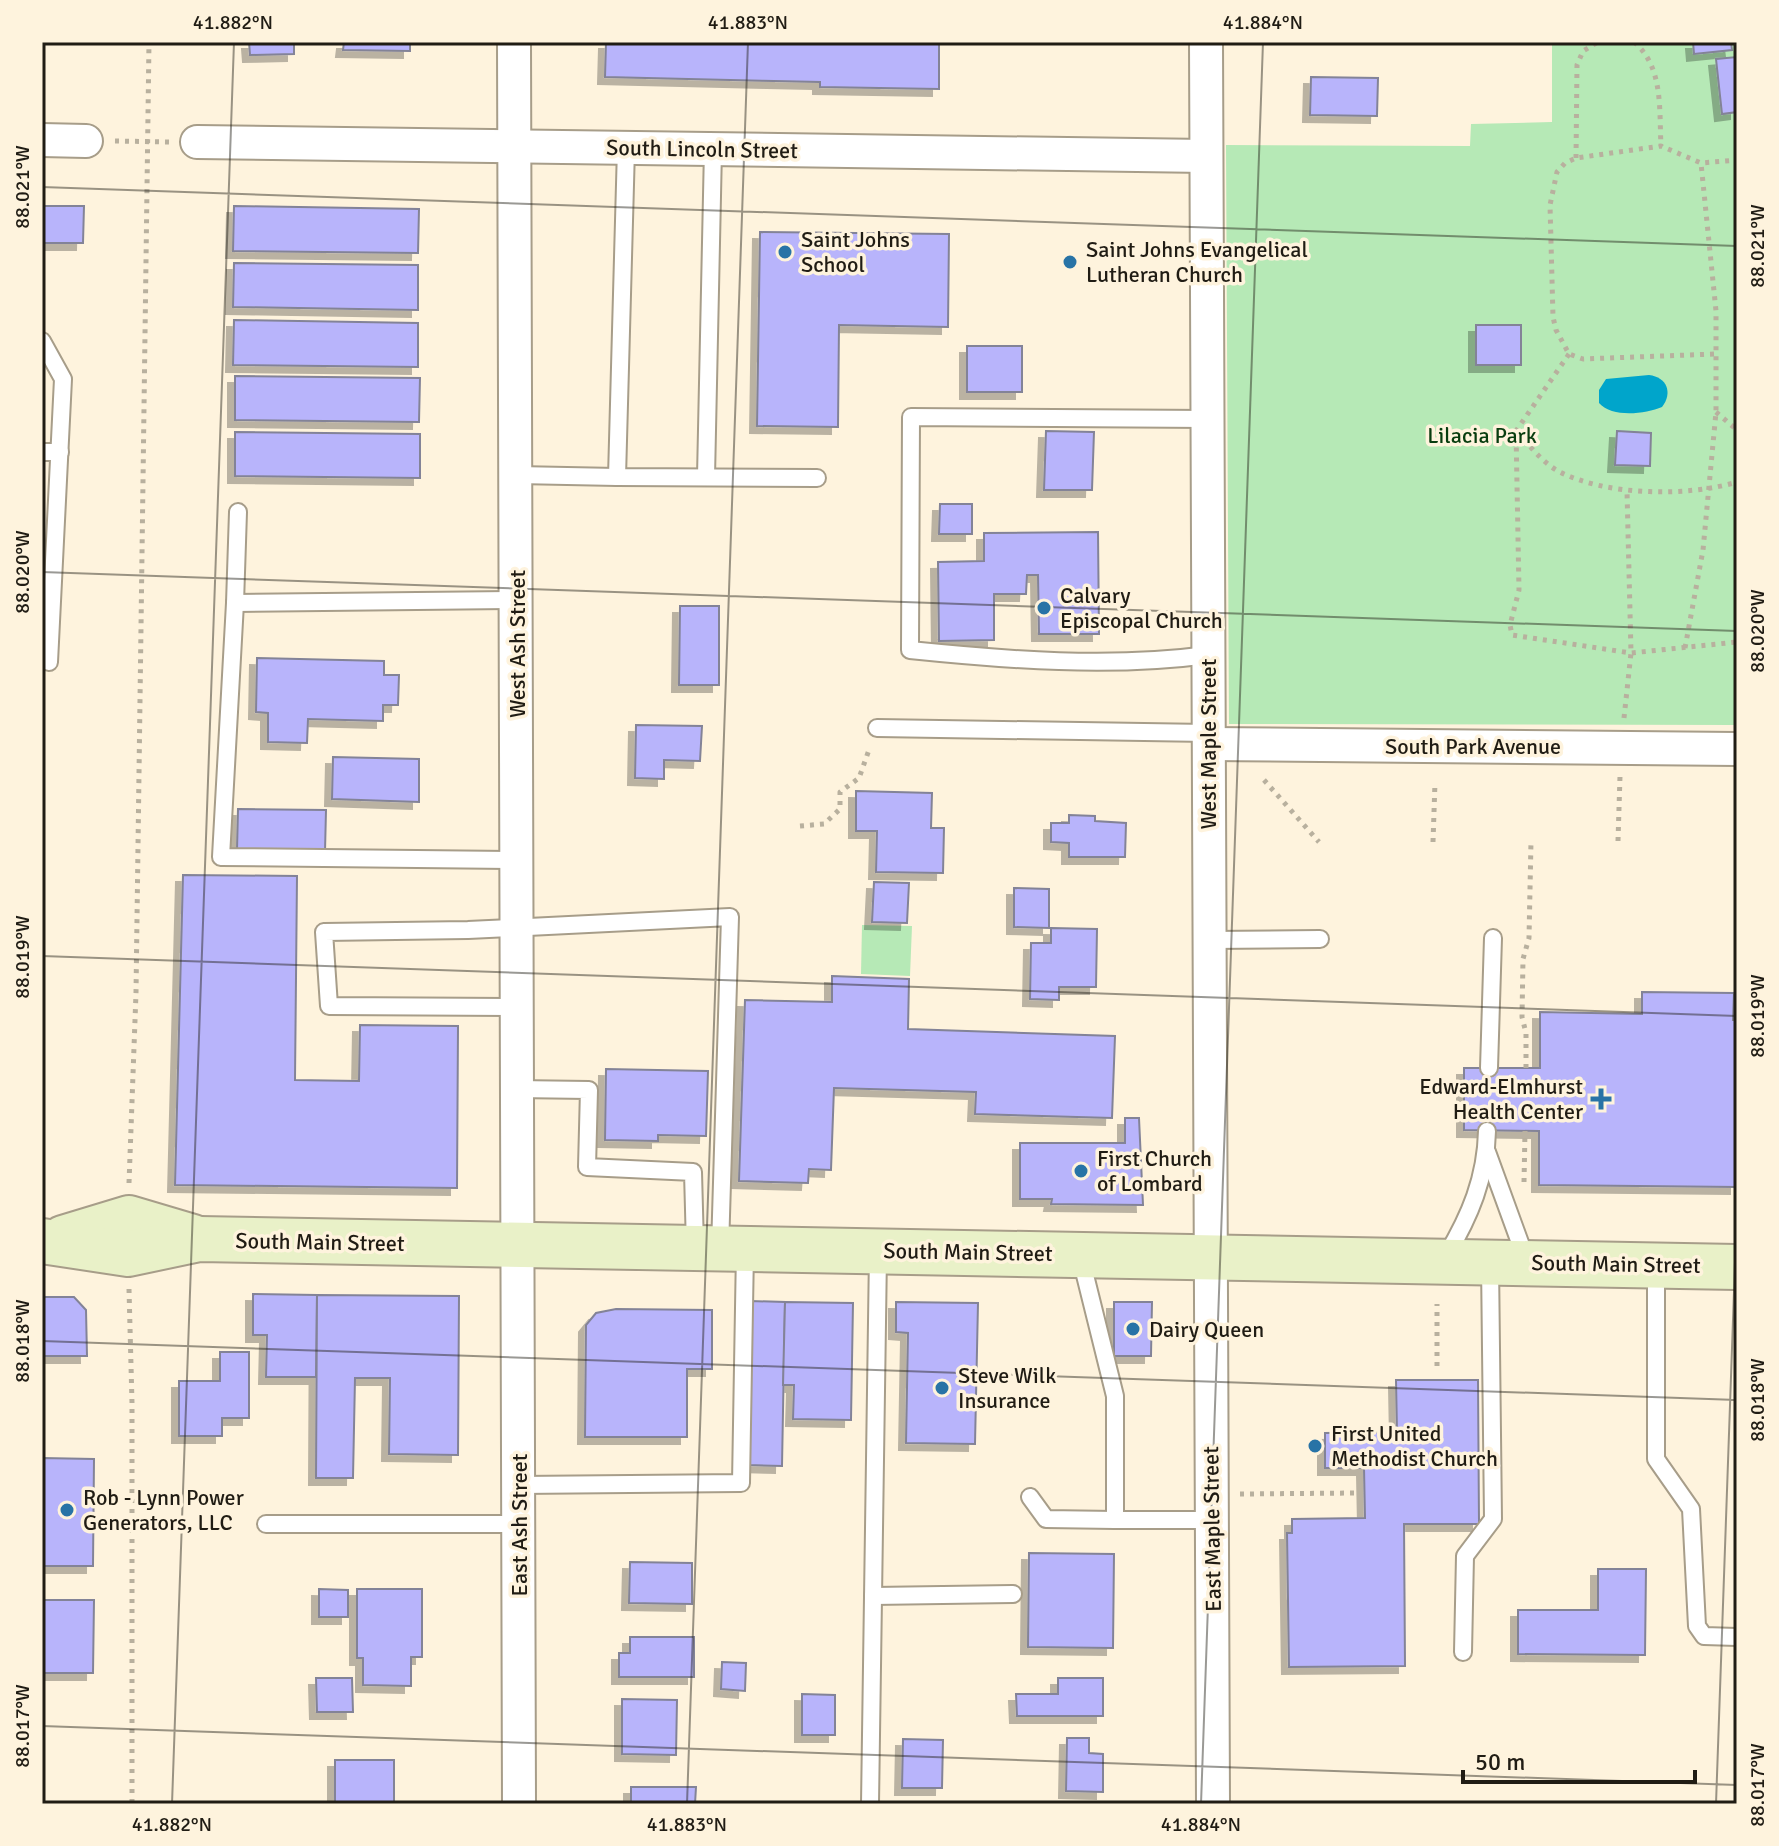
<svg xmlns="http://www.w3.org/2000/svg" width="1779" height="1846" font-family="Signika,sans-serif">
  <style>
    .green { fill: #b6e9b6 }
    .water { fill: #00a5cb }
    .building { fill: #b8b4fb; stroke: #838397; stroke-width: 2; filter: url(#shadow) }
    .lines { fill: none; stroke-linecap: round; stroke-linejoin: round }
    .service-casing { stroke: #a79d89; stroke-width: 20 }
    .minor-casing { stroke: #a79d89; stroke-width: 36 }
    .secondary-casing { stroke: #a79d89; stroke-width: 48 }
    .path { stroke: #b8b09e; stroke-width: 5; stroke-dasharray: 4 6; stroke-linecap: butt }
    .service { stroke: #fff; stroke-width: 16 }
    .minor { stroke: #fff; stroke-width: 32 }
    .secondary { stroke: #e9f1c8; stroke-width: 44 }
    .ticks { fill: none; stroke: #201c14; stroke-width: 2; stroke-opacity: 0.45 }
    .poi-dot { fill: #2873a6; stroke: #fef3dd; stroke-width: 3 }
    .labels { text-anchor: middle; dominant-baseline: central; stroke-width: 7; stroke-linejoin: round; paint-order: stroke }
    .street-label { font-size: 22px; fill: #201c14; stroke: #fef3dd }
    .poi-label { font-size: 22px; fill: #201c14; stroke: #fef3dd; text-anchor: start }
    .park-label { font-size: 22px; fill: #083d0f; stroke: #fef3dd }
    .neatline { fill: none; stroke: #201c14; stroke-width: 3 }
    .ticks-label { font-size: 20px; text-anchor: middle; fill: #201c14 }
  </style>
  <defs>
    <filter id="shadow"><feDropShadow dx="-7" dy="7" stdDeviation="0" flood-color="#0004"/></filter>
  </defs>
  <rect width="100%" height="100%" fill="#fef3dd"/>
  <g class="green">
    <path d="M1552 42H1737V725L1229 724 1226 145 1470 146 1471 124 1552 122Z"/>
    <path d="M862 925 912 926 910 976 861 974Z"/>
  </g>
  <path class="water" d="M1649 375C1667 377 1673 393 1662 407 1645 414 1612 418 1599 403V390L1606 379Z"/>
  <g class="building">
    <path d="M249 42H294V54L250 55Z"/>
    <path d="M344 42H410V51L343 50Z"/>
    <path d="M606 42H939V89L820 87V82L605 77Z"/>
    <path d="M1693 42H1731L1732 50 1694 54Z"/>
    <path d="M1737 57V112L1722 114 1716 59Z"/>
    <path d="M1311 77 1378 78 1377 116 1310 115Z"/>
    <path d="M42 206H84L83 243H42Z"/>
    <path d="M234 206 419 209 418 253 233 251Z"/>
    <path d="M760 232 949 234 948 327 839 325 838 427 757 426Z"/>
    <path d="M234 263 418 265V310L233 307Z"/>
    <path d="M234 320 418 323V367L233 365Z"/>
    <rect x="1476" y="325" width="45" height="40"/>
    <rect x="967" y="346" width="55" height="46"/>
    <path d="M235 376 420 378 419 422 235 420Z"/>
    <path d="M1046 431 1094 432 1092 490H1044Z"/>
    <path d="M1617 431 1651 433 1650 466 1615 465Z"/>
    <path d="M235 432 420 434V478L235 476Z"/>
    <path d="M940 504H972V534H939Z"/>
    <path d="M1098 532 1099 634H1039L1038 575H1027L1026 594H994V640L939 641 938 562 984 561V533Z"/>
    <path d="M680 606H719V685H679Z"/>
    <path d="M257 658 384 661V675H399L398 705H383V721L308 719 307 743 268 742V713L256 712Z"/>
    <path d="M636 725 702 726 700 761 664 760V779L635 778Z"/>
    <path d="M333 757 419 759V802L332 799Z"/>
    <path d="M856 791 932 793 931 828H944L943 873 876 872 877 831H856Z"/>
    <path d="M238 809 326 810 325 852 237 850Z"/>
    <path d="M1069 815 1095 816V821L1126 823 1125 857H1069V843L1051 842V823H1069Z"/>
    <path d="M183 875 297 876 295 1080 359 1081 360 1025 458 1026 457 1188 175 1185Z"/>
    <path d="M874 882 909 883 907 923 872 922Z"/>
    <path d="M1014 888 1049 889V928L1014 927Z"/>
    <path d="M1051 928 1097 929 1096 987H1059V1000L1030 999 1031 943H1051Z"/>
    <path d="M832 976 909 979 908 1029 1115 1036 1112 1118 975 1114 976 1092 834 1088 831 1170 809 1169 808 1183 739 1181 745 1000 832 1002Z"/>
    <path d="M1642 992 1734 993 1733 1020H1737V1187L1539 1185V1131L1464 1130V1068H1540V1012L1642 1014Z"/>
    <path d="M606 1069 708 1071 706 1136 658 1135V1141L605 1140Z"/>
    <path d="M1125 1118H1139L1143 1205 1051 1204 1052 1199H1020V1143H1125Z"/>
    <path d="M253 1294 317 1295 316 1377H266L267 1335H253Z"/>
    <path d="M317 1295 459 1296 458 1455 389 1454 390 1378H355L353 1478H316Z"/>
    <path d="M42 1297H74L86 1310 87 1356H42Z"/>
    <path d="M750 1301 785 1302 782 1466 748 1465Z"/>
    <path d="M785 1302 853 1303 851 1420 793 1419 794 1385H783Z"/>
    <path d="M896 1302 978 1303 975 1444 906 1443 908 1333 896 1332Z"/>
    <path d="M1114 1302H1152L1151 1356H1114Z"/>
    <path d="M616 1309 712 1310V1369H687V1437H585L586 1325 596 1313Z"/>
    <path d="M220 1352H249V1418H222V1436H179V1381H220Z"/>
    <path d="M1396 1380H1478L1479 1524H1404L1405 1666 1289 1667 1287 1533H1292V1519L1365 1518 1364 1468H1325V1433L1397 1432Z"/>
    <path d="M42 1458 94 1459 93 1566H42Z"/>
    <path d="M1029 1553 1114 1554 1113 1648 1028 1647Z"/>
    <path d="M630 1562 692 1563V1604L629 1603Z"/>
    <path d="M1598 1569H1646L1645 1655 1518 1654V1610H1598Z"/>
    <path d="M319 1589 348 1590V1617H319Z"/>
    <path d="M357 1589H422V1657H411V1686L363 1685V1658H357Z"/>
    <path d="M42 1600H94L93 1673H42Z"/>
    <path d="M630 1637H694V1677H619V1653H630Z"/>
    <path d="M722 1662 746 1663 745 1691 721 1689Z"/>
    <path d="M316 1678H352L353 1712H317Z"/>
    <path d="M1058 1678H1103V1716H1017L1016 1694H1058Z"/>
    <path d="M802 1694 835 1695V1735H802Z"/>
    <path d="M622 1699 677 1700 676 1755 622 1754Z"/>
    <path d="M1067 1738H1089V1753L1103 1754V1792L1066 1791Z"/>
    <path d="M903 1739 943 1740 942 1788H902Z"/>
    <rect x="335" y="1760" width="59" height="44"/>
    <path d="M631 1787H696L695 1804H631Z"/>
  </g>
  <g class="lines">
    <defs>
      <g id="service">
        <path d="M626 148 617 477 817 478"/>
        <path d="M42 341 63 379 49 662"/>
        <path d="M1208 419 911 417 910 650C1007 660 1111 668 1208 655"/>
        <path d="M42 452H60"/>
        <path d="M517 475 617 477"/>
        <path d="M706 477 713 149"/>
        <path d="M238 512 235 603 518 600"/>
        <path d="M235 603 221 857 517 860"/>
        <path d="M877 728 1208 733"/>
        <path d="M1209 940 1320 939"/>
        <path d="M518 1007 329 1006 324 932 468 930 730 917 720 1249"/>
        <path d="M1489 1068 1493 938"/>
        <path d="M516 1089 589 1090 587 1167 693 1172 695 1247"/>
        <path d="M1487 1152 1527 1262"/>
        <path d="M1446 1256C1470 1216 1486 1178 1487 1131"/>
        <path d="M1081 1259 1115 1396V1520H1211"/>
        <path d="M1656 1268V1459L1691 1509 1697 1626 1704 1636 1737 1637"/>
        <path d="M519 1485 741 1483 745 1250"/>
        <path d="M1030 1497 1046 1519 1115 1520"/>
        <path d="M266 1524H519"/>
        <path d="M873 1596 1013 1594"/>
        <path d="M1463 1652 1465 1556 1493 1519 1490 1263"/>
        <path d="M870 1804 878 1253"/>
      </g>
      <g id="minor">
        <path d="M514 42 519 1804"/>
        <path d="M1206 42 1213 1804"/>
        <path d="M42 140 86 141"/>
        <path d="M197 142 1206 156"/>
        <path d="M1209 744 1737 749"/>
      </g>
      <g id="secondary">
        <path d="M63 1238 129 1218 193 1237"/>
        <path d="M42 1241 128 1254 199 1239 1737 1267"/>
      </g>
    </defs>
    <use href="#service" class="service-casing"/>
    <use href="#minor" class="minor-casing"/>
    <use href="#secondary" class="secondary-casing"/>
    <g class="path">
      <path d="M1634 42C1664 67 1659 111 1661 146"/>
      <path d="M115 141 169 142"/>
      <path d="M1576 158 1577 65 1583 51 1598 42"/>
      <path d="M1569 354 1516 431 1519 590 1510 625 1512 635 1631 653 1737 642"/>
      <path d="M1714 354 1583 359 1569 354 1556 330 1553 317 1550 205 1557 172 1565 163 1576 158 1661 146 1701 163 1737 160"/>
      <path d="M1716 412 1737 430"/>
      <path d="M1517 432C1530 446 1542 462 1558 471 1605 496 1687 497 1737 482"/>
      <path d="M1685 648 1703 550 1716 412V311L1701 163"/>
      <path d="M1624 718 1631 653 1627 491"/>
      <path d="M1264 780 1319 842"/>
      <path d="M800 826 824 824 840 809V792L859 778 870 747"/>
      <path d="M1618 841 1620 776"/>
      <path d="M1433 842 1435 782"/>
      <path d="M1526 1068V1033L1522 1017 1523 959 1529 938 1531 841"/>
      <path d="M1524 1182 1525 1131"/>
      <path d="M129 1183 136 993 149 42"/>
      <path d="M129 1289 132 1403V1804"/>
      <path d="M1437 1366V1304"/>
      <path d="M1240 1494 1356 1493"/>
    </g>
    <use href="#service" class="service"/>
    <use href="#minor" class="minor"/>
    <use href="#secondary" class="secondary"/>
  </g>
  <path class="ticks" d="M42 187 1737 246M42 572 1737 631M42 956 1737 1016M42 1341 1737 1400M42 1726 1737 1785M172 1804 234 42M687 1804 748 42M1201 1804 1263 42M1716 1804 1737 1206"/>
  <g class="poi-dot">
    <circle cx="785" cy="252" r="8"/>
    <circle cx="1070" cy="262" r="8"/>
    <circle cx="1044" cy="608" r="8"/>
    <path d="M1597 1087h8v8h8v8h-8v8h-8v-8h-8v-8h8z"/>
    <circle cx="1081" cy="1171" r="8"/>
    <circle cx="1133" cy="1329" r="8"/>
    <circle cx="942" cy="1388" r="8"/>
    <circle cx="1315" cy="1446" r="8"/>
    <circle cx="67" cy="1510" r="8"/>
  </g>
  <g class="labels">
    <g class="street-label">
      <text transform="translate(702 149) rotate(1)">South Lincoln Street</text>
      <text transform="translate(517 644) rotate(-90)">West Ash Street</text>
      <text transform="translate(1208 744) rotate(-90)">West Maple Street</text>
      <text x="1473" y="746">South Park Avenue</text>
      <text transform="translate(320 1242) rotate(1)">South Main Street</text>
      <text transform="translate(968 1252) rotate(1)">South Main Street</text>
      <text transform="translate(1616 1264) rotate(1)">South Main Street</text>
      <text transform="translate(519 1525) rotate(-90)">East Ash Street</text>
      <text transform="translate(1212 1529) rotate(-91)">East Maple Street</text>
    </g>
    <g class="poi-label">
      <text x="801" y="239">Saint Johns<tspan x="801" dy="25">School</tspan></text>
      <text x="1086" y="249">Saint Johns Evangelical<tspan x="1086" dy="25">Lutheran Church</tspan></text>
      <text x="1060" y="595">Calvary<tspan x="1060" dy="25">Episcopal Church</tspan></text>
      <text x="1583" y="1086" text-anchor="end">Edward-Elmhurst<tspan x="1583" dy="25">Health Center</tspan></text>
      <text x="1097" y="1158">First Church<tspan x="1097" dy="25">of Lombard</tspan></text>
      <text x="1149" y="1329">Dairy Queen</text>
      <text x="958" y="1375">Steve Wilk<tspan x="958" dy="25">Insurance</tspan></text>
      <text x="1331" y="1433">First United<tspan x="1331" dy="25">Methodist Church</tspan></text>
      <text x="83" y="1497">Rob - Lynn Power<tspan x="83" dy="25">Generators, LLC</tspan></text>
    </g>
    <g class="park-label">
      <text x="1482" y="435">Lilacia Park</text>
    </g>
  </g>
  <rect width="1779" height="1846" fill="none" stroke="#fef3dd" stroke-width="88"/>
  <path d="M1463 1770v12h232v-12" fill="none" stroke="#201c14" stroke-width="4"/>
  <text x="1475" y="1770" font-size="24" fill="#201c14" stroke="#fef3dd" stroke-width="6" paint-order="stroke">50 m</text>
  <rect x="44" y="44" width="1691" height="1758" class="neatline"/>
  <g class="ticks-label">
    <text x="233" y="29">41.882°N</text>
    <text x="748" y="29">41.883°N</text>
    <text x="1263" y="29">41.884°N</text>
    <text transform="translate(22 187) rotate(-90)" y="7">88.021°W</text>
    <text transform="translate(1757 246) rotate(-90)" y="7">88.021°W</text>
    <text transform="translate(22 572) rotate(-90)" y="7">88.020°W</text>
    <text transform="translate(1757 631) rotate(-90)" y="7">88.020°W</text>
    <text transform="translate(22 957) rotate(-90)" y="7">88.019°W</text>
    <text transform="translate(1757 1016) rotate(-90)" y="7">88.019°W</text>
    <text transform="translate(22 1341) rotate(-90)" y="7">88.018°W</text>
    <text transform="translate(1757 1400) rotate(-90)" y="7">88.018°W</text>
    <text transform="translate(22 1726) rotate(-90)" y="7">88.017°W</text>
    <text transform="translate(1757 1785) rotate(-90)" y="7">88.017°W</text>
    <text x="172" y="1831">41.882°N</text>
    <text x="687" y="1831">41.883°N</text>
    <text x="1201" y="1831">41.884°N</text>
  </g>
</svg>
